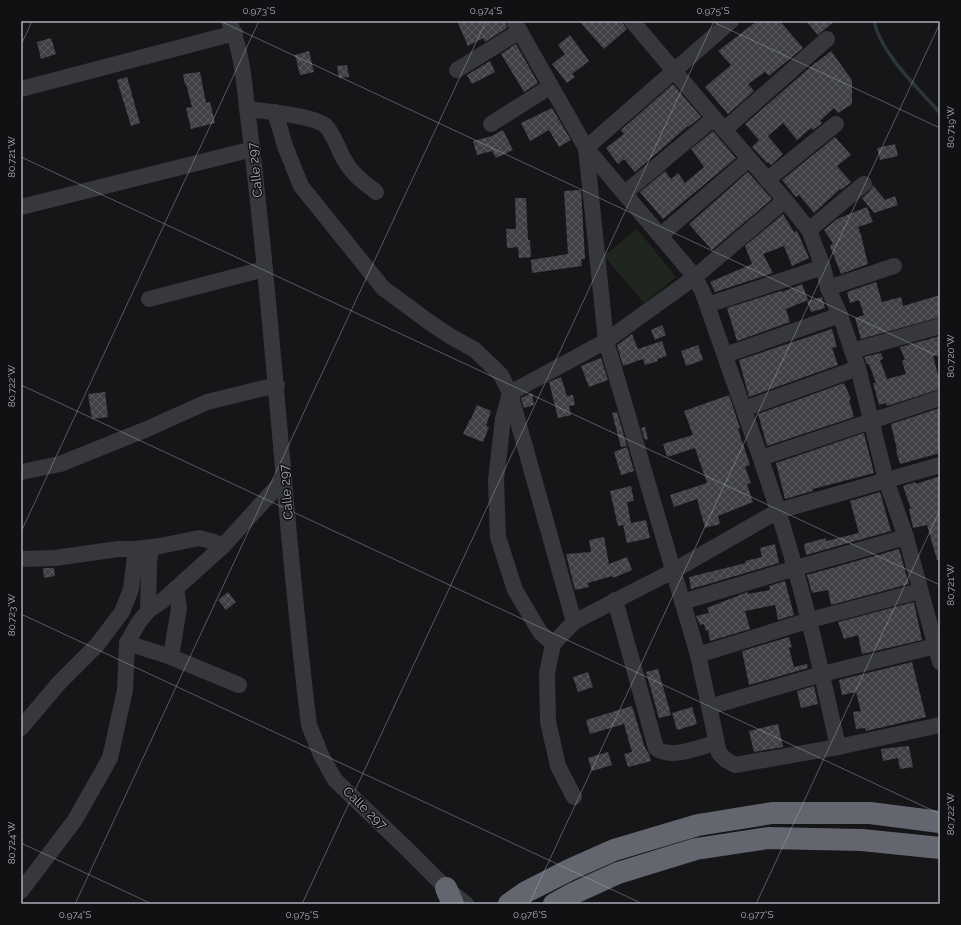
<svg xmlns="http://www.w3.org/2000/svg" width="961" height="925" font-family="Raleway,sans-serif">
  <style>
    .green { fill: #1e261f }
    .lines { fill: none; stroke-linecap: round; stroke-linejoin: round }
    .stream { stroke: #2c353c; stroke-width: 3.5 }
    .building { fill: url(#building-cross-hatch) }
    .minor { stroke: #37383d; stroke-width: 16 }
    .highway { stroke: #63666e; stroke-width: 22 }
    .ticks { fill: none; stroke: #a8adb8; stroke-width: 1; stroke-opacity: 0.45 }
    .labels { text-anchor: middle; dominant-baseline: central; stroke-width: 3; stroke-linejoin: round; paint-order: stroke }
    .street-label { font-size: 13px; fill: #a8adb8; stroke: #111113 }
    .neatline { fill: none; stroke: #a8adb8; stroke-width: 1.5 }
    .ticks-label { font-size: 10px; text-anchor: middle; fill: #a8adb8 }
  </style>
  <defs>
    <pattern id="building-cross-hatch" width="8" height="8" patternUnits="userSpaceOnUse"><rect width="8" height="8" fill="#404145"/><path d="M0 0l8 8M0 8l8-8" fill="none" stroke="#595a5e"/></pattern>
  </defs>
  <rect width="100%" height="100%" fill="#161618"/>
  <path class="green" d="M637 229 676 277 644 303 604 256Z"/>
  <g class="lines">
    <path class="stream" d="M874 21C881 54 918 88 940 113"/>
  </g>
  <g class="building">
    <path d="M457 21H505L507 28 485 42 483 38 468 46Z"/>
    <path d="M579 21H621L627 29 604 49Z"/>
    <path d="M757 21H780L803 48 769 76 765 72 748 84 754 91 728 114 705 87 731 65 718 51Z"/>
    <path d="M806 21H835L818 35Z"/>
    <path d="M570 35 589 61 572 74 575 77 567 83 552 64 565 54 558 45Z"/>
    <path d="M51 38 56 54 41 59 37 42Z"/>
    <path d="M516 44 538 83 524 92 501 54Z"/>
    <path d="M309 51 314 72 300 75 295 55Z"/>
    <path d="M831 51 852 80V104L838 113 834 108 820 121 822 123 813 130 811 128 797 140 783 123 768 136 783 154 771 165 768 162 767 163 752 147 759 140 745 124 816 62V63Z"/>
    <path d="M490 61 495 72 472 84 467 75Z"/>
    <path d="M347 65 349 77 339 78 337 66Z"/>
    <path d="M200 72 206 103 210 102 215 123 191 129 186 108 192 107 186 84 185 85 183 74Z"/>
    <path d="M127 77 140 123 131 126 117 80Z"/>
    <path d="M673 84 701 117 688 127V126L635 172 624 159 618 164 606 148 624 134 621 130Z"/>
    <path d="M552 108 571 140 559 147 549 130 530 141 521 123Z"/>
    <path d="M503 130 513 150 496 158 492 151 477 155 473 141 492 136Z"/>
    <path d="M713 131 736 158 663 219 640 192 665 171 671 179 678 173 685 183 704 167 691 149Z"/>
    <path d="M835 137 851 155 837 166 851 182 841 190 840 189 814 213 799 195 796 197 782 180Z"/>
    <path d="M895 144 898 156 880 160 877 148Z"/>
    <path d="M748 172 772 199 712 250 689 224Z"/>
    <path d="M873 185 885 200 895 196 898 205 874 213 862 198 870 191Z"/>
    <path d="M581 190 585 259H581L582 266 532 273 531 260 568 254 564 191Z"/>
    <path d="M515 198H526L528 240H530L531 257 519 258 518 247 507 248 506 229H516Z"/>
    <path d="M867 207 873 222 858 227 861 235 868 264 841 274 830 246 833 243 824 230 837 219Z"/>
    <path d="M783 214 794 232 797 231 809 258 792 266 784 246 763 254 773 273 715 292 710 282 752 264 745 246Z"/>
    <path d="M876 282 882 302 901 297 903 306 940 295V317L861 339 855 318 864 315 859 300 850 303 847 292Z"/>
    <path d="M802 284 808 300 786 309 790 322 737 341 727 308 781 291 782 292Z"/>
    <path d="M822 297 825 308 811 312 807 301Z"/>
    <path d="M662 325 666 335 655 340 651 330Z"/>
    <path d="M832 329 837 347 832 348 838 365 749 397 739 360Z"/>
    <path d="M632 334 638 349 662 341 667 356 657 359 658 361 645 365 643 359 623 366 617 345Z"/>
    <path d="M940 336V354L933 356 940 382V389L887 406 886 403 879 405 873 383H876L869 364H867L864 357 881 353 883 359 880 360 887 379 906 374 902 361 905 360 900 347Z"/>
    <path d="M698 345 703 360 686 366 681 351Z"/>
    <path d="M601 358 608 380 589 387 581 366Z"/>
    <path d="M561 377 567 396 573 395 575 405 569 406 571 415 558 418 549 382Z"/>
    <path d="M844 383 851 399 849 400 854 417 767 446 758 414Z"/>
    <path d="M105 392 108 417 92 419 88 394Z"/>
    <path d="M532 393 534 405 524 408 521 398Z"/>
    <path d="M729 395 740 428 738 429 750 465 745 467 751 483 747 484 753 502 718 516 720 524 705 528 697 499 674 507 670 495 707 483 695 448 667 457 663 444 693 435 684 411Z"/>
    <path d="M477 405 491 411 486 426 489 427 483 442 463 434 470 419H471Z"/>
    <path d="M940 408V453L900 464 896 451 897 450 891 424Z"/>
    <path d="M617 412 627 446 621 447 612 413Z"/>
    <path d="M645 427 648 439 645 440 641 428Z"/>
    <path d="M864 433 874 473 813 489V491L785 499 776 463Z"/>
    <path d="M627 447 634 471 621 475 614 452Z"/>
    <path d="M940 476V560H937L927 525 913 528 909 509H911L903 486 915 482 916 484Z"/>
    <path d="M631 486 634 501 627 502 631 523 646 520 650 538 627 543 623 525 618 526 610 491Z"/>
    <path d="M880 492 891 531 806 555 804 544 826 538V541L859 533 850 501Z"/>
    <path d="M604 537 609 564 627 557 632 570 613 578 612 576 588 583 589 587 575 590 566 554 591 552 589 540Z"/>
    <path d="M775 544 779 563 691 589 689 577 746 563 745 561 762 557 760 548Z"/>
    <path d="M899 549 909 584 831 605 828 590 812 593 807 575Z"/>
    <path d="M43 568H54L55 576 44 578Z"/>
    <path d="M785 581 794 615 778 620 775 605 745 611 750 629 710 641 708 630 706 631 704 624 700 625 696 616 709 613 707 608 747 592 748 594 770 590 769 586Z"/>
    <path d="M228 592 236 602 226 610 218 600Z"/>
    <path d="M914 602 922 640 862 654 858 635 844 639 838 622Z"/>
    <path d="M789 637 792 647 789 648 794 667 807 664 808 668 749 685 742 651Z"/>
    <path d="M912 662 926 717 866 731 865 728 856 729 853 712 861 711 856 692 842 695 839 680Z"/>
    <path d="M658 669 671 715 659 718 646 672Z"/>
    <path d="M588 672 593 687 578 692 573 677Z"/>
    <path d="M814 686 818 704 801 708 797 691Z"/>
    <path d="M632 706 645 748 649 754 651 761 628 767 624 754 632 752 624 724 590 734 586 720Z"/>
    <path d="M692 707 697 724 677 730 672 713Z"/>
    <path d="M778 724 783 747 754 752 749 731Z"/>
    <path d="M909 746 913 767 900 769 898 758 883 761 881 749Z"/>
    <path d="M608 752 612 765 592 771 588 758Z"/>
  </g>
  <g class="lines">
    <g class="minor">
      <path d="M229 21C241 48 244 78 247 108 252 145 256 183 260 221 278 389 288 557 309 725L321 755 335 780 408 850 446 888 466 904"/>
      <path d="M514 21 586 148 695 277 703 293C734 384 769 475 795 568 812 627 825 687 838 747"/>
      <path d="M632 21 714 118 785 200 809 230 823 267 828 288 840 315 858 368 886 480 906 537 940 662"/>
      <path d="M731 21 586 148 606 341 698 655 719 753 726 760 735 765 838 747 940 725"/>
      <path d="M457 70 520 31"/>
      <path d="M21 89 235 33"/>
      <path d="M247 109C264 111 315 116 326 126 335 136 338 150 345 161 352 174 365 183 376 192"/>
      <path d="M275 112 285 146 301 186 383 288 429 322 450 336 475 350 501 375 510 393 503 419 496 480 498 537 515 590 540 632 553 644"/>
      <path d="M491 124 551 86"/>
      <path d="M724 130 827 39"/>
      <path d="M767 180 836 124"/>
      <path d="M625 193 714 118"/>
      <path d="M21 207 253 149"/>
      <path d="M809 230 864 184"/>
      <path d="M661 235 749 159"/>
      <path d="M828 288 894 266"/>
      <path d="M149 299 265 269"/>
      <path d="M707 305 823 267"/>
      <path d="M852 351 940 326"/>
      <path d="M725 355 840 315"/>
      <path d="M744 409 858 368"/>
      <path d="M761 458 940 398"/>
      <path d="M21 472 60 464 147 429 207 402 277 385"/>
      <path d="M21 559 55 558 118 549H136L160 546 199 538 214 542 223 546"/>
      <path d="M615 600 656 748C671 760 699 747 716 743"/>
      <path d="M682 602 796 568 906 537"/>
      <path d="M148 611 149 563 151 548"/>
      <path d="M574 622 510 393 606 341 695 277 785 200"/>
      <path d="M127 643 171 657 239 685"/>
      <path d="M698 655 810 620 920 591"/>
      <path d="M171 657 179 608 176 588"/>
      <path d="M709 707 822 674 936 646"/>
      <path d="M21 728 59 683 97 645 122 612 131 589 136 549"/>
      <path d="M574 797 558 766 548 722 547 673 553 644 574 622 673 571 778 511 940 465"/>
      <path d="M21 891 75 820 110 758 125 690 127 643 139 622 148 611 161 602 223 546 284 479"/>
    </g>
    <g class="highway">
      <path d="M446 888 453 904"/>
      <path d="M509 904 526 892 569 870 614 850 698 825 772 813H870L940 822"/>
      <path d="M554 904 572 894 618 873 696 849 768 838 862 840 940 848"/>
    </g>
  </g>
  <path class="ticks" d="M220 21 940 357M711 21 940 128M21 45 32 21M21 157 940 585M21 385 940 814M21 532 259 21M21 614 643 904M21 843 152 904M75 904 486 21M302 904 714 21M529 904 940 23M756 904 940 510"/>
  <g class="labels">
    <g class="street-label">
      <text transform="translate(255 170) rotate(-96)">Calle 297</text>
      <text transform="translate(286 492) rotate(-95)">Calle 297</text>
      <text transform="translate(365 808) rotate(44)">Calle 297</text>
    </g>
  </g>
  <rect width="961" height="925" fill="none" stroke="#111113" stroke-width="44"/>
  <rect x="22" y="22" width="917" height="881" class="neatline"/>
  <g class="ticks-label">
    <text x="259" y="14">0.973°S</text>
    <text x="486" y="14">0.974°S</text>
    <text x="713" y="14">0.975°S</text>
    <text transform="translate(950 127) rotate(-90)" y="4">80.719°W</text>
    <text transform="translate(11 157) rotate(-90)" y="4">80.721°W</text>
    <text transform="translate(950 356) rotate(-90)" y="4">80.720°W</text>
    <text transform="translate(11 386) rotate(-90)" y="4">80.722°W</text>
    <text transform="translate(950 585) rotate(-90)" y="4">80.721°W</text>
    <text transform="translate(11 615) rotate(-90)" y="4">80.723°W</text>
    <text transform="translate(950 814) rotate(-90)" y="4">80.722°W</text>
    <text transform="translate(11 843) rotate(-90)" y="4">80.724°W</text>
    <text x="75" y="918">0.974°S</text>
    <text x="302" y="918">0.975°S</text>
    <text x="530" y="918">0.976°S</text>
    <text x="757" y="918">0.977°S</text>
  </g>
</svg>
